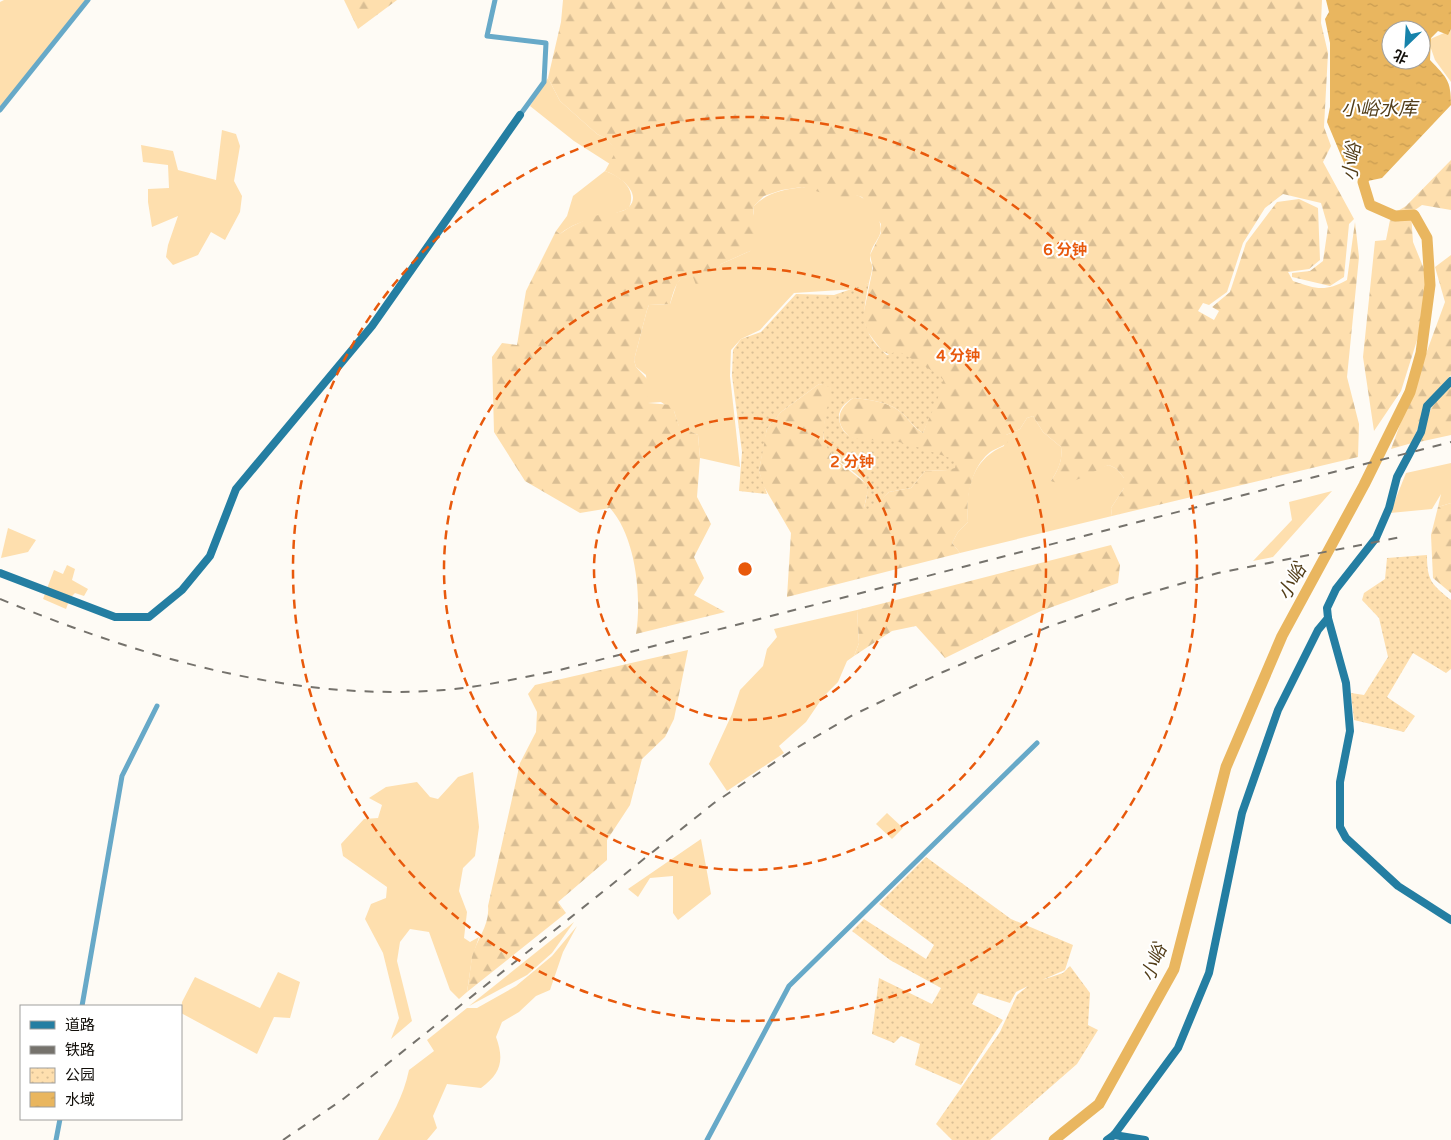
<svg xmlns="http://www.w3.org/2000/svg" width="1451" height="1140" font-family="'Varela Round','Noto Sans SC',sans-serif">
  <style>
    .grass { fill: #fedfae }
    .forest { fill: url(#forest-firs) }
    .park { fill: url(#park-dots) }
    .water { fill: url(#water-ripples); fill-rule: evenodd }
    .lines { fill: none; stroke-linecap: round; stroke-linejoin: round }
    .river { stroke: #e9b65f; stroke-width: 11 }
    .street { stroke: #67a9c8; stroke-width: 5 }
    .secondary { stroke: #247ea2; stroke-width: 8 }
    .rail { stroke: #75726c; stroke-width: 2; stroke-dasharray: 9 9; stroke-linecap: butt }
    .ring { fill: none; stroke: #e8590c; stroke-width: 2.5; stroke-dasharray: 9 6 }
    .labels { text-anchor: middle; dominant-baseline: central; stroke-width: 4; stroke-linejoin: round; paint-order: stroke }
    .water-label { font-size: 19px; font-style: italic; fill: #523d18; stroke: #fff }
    .centre { fill: #e8590c; stroke: #fff; stroke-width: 2.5 }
    .ring-label { font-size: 15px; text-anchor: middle; font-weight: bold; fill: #e8590c; stroke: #fff; stroke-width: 4; stroke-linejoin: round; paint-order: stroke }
  </style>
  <defs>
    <pattern id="forest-firs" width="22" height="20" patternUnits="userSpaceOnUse" patternTransform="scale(1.25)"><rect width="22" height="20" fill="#fedfae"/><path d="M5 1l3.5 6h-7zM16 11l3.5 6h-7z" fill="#d9be94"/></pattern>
    <pattern id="park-dots" width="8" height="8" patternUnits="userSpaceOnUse" patternTransform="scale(1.25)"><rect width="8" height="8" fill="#fedfae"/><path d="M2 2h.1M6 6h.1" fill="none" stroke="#d9be94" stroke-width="1.8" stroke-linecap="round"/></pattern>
    <pattern id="water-ripples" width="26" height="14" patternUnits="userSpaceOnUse" patternTransform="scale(1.25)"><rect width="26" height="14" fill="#e9b65f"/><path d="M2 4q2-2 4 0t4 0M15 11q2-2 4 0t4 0" fill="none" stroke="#c79b51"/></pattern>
  </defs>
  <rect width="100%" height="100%" fill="#fefbf5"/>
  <g class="grass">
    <path d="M4 0H87L0 108V2Z"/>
    <path d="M1451 30V82L1435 60 1428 40Z"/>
    <path d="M548 78 560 101 597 134 607 139 617 151 610 164 574 141 530 106Z"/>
    <path d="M222 130 236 134 240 146 234 181 242 196 240 212 225 240 211 232 198 255 173 265 166 257 168 245 178 216 152 227 148 202V189L169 188 168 165 143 162 141 145 173 151 178 170 216 180Z"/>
    <path d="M605 171C622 177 637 189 629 208 606 219 582 216 560 234L556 231 567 216 573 196Z"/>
    <path d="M802 187C820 191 838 191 856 195 868 197 885 222 880 234 877 242 870 248 870 258 870 263 871 261 872 265 873 269 870 278 869 283L856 289 794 293 760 330 741 339 731 350 730 376 740 467 700 458 698 435 679 427 674 411 661 402 648 403 646 375 636 367 634 360 647 310 649 305 670 304 677 283 682 278 716 271 721 264 750 251 754 206C768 192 783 190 802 187Z"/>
    <path d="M1033 416 1043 432 1061 447C1063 461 1058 470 1051 481L1109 465 1117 469 1124 478V488L1111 508 1112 516 960 553 952 543 958 532 968 522C965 490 972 459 1004 446L1006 435 1020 429 1027 418Z"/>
    <path d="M1451 463V503L1438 507 1441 494 1432 509 1390 513 1406 473Z"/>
    <path d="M1332 491 1273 557 1253 561 1292 520 1289 502Z"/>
    <path d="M8 528 36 540 28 552 1 558Z"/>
    <path d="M67 565 75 569 72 580 88 589 84 596 75 593 70 598 66 609 43 599 54 570 63 574Z"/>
    <path d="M857 610 859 643 854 656 847 661 838 682 823 697 806 722 779 746 784 753 727 791 709 764 732 714 740 690 763 666 767 649 777 637 774 629Z"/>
    <path d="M473 772 479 827 475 856 463 868 459 891 467 912 464 938 470 942 479 937 472 958 467 992 459 999 450 990 429 932 410 929 400 942 397 961 412 1021 391 1039 399 1018 383 953 365 919 371 904 386 898 387 887 343 856 341 844 364 819 378 818 382 805 369 798 386 787 417 782 430 797 438 799 458 777Z"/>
    <path d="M887 813 903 828 892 839 876 824Z"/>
    <path d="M701 839 711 894 678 920 673 913V876L650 878 638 897 628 889Z"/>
    <path d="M574 922 552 953 527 975 469 1006Z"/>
    <path d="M577 926 563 952 550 990 536 996 519 1012 502 1022 496 1037C504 1059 502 1073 481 1088L447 1084 433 1116 437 1128 427 1140H378C392 1115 403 1098 409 1070L434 1051 427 1040 467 1008H477L516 986 552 956Z"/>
    <path d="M278 972 300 982 290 1018 274 1017 257 1054 181 1013 182 1002 195 977 260 1008Z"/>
  </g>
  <g class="forest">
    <path d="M344 0H397L358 29Z"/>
    <path d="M563 0H1322L1321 23 1328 53 1324 127 1331 146 1323 162 1354 219 1349 224 1344 277 1330 286 1292 277V273L1310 271 1323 261 1328 227 1321 203 1283 194 1265 208 1243 243 1227 292 1209 305 1203 303 1198 311 1214 320 1219 311 1212 307 1230 292 1246 243 1277 202 1299 199 1318 208 1320 260 1309 269 1288 272 1293 281C1316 289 1325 292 1347 280L1355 222 1359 257 1347 377 1359 424 1358 457 1112 516 1111 508 1124 488V478L1117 469 1109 465C1092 471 1070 489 1051 481 1058 470 1063 460 1061 447L1043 432 1033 416 1027 418 1020 429 1006 435 1008 442C1002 448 994 448 988 454 970 470 966 499 968 522L958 532 952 543 960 553 787 597 791 533 763 485 759 471 764 441 767 429 781 412 819 384 830 386 831 401 825 420 823 438 834 458 865 483 868 490 864 508 882 499 889 492 911 488 925 471 948 470 850 437C834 423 837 410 853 398 870 400 889 401 903 414 910 421 914 428 923 433L943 380 882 351 867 331 863 316 873 268 870 255 881 233V224L862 197 855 195 843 199 802 187 782 190 764 196 754 206 753 214 764 236 750 251 721 264 708 284 696 285 693 277C676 275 674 291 670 304L649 305 647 310 634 360 636 367 648 380V403L672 405 679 426 698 435 700 458 697 497 711 524 694 557 704 578 694 595 725 612 636 634C642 597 636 537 610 508L580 513 525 481 494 432 492 357 502 343 517 345 526 291 556 231 560 234C570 226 583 221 595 216 604 213 622 214 629 207 643 192 617 175 605 171L616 151 607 139 597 134 560 101 548 78 561 22Z"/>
    <path d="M1451 160V210L1422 205 1411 213 1413 242 1426 274 1424 318 1401 391 1374 431 1363 357 1375 241 1386 240 1391 215 1406 206Z"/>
    <path d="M1451 255V375L1427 404 1412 443 1391 449 1445 302 1435 267Z"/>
    <path d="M1451 383V435L1419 442 1432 406Z"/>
    <path d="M1451 503V593L1433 578 1431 535 1438 507Z"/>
    <path d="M1111 545 1120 565 1118 583 1041 611 945 658 916 626 892 631 854 656 859 643 857 610Z"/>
    <path d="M688 650 674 719 665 737 642 759 630 805 607 840V860L558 902 566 913 467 992C469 981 470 969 472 957 477 938 490 925 488 906L520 763 536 732 537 712 528 694 535 685Z"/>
  </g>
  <g class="park">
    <path d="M869 283C862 316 860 331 887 355L898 351 938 374 943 380V386L923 433C915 428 910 421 903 414 889 401 870 400 853 398 845 403 838 409 839 419 843 447 874 438 894 441 915 445 936 454 957 460L955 468 948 470 925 471 911 488 889 492 869 514 864 508C865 503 868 495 867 489 866 474 831 463 824 441 820 426 831 404 830 387L819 384 781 412 767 429 759 471 767 494 739 491 742 452 732 376 733 350 741 339 761 332 796 294 834 295Z"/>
    <path d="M1427 555C1427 580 1431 584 1451 600V669L1446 673 1413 653 1387 697 1415 716 1404 732 1354 720 1351 693 1364 695 1388 657 1379 618 1362 600 1364 593 1385 579 1387 558Z"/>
    <path d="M926 857 1011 919 1073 945 1065 970 1042 980 1063 973 1070 966 1090 993 1088 1025 1098 1030 1077 1064 990 1140H952L936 1124 1000 1032 1017 995 1028 986 1016 992 1010 1003 978 993 972 1004 1003 1020 961 1085 915 1065 920 1044 901 1036 894 1043 872 1034 879 978 932 1004 941 988 890 960 852 931 864 919 926 959 934 945 879 904Z"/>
  </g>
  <path class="water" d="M1326 0H1451V29L1448 35 1438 31 1431 38 1430 60C1447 78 1451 80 1451 105L1382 178 1363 182 1345 165 1327 122 1330 107V43L1325 19 1329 12ZM1391 30H1421V60H1391Z"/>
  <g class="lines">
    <path class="river" d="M1054 1140 1099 1104 1174 969 1226 767 1282 636 1364 485 1410 392 1421 353 1430 285 1427 238 1414 215 1395 216 1370 205 1363 182 1366 168"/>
    <g class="street">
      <path d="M495 0 487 36 546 43 544 82 520 115"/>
      <path d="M0 110 88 0"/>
      <path d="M82 1006 122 776 157 706"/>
      <path d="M56 1140 60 1119"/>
      <path d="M707 1140 789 986 1037 743"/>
    </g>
    <g class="secondary">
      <path d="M0 573 115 617H149L182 590 210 556 236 489 372 326 520 115"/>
      <path d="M1328 618 1346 683 1350 731 1340 782V827L1346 838 1398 886 1451 920"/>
      <path d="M1114 1135 1145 1140"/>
      <path d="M1107 1140 1114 1135 1178 1048 1209 973 1242 813 1278 710 1318 630 1328 618 1327 608 1336 589 1376 538 1389 508 1397 477 1421 432 1427 406 1451 381"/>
    </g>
    <g class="rail">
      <path d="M0 599C141 657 290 702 444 690 482 687 519 678 556 671L1451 442"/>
      <path d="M283 1140 342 1100 714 803 793 750 853 715 943 672 1048 627 1128 599 1218 573 1406 536"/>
    </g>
  </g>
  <g class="ring">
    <circle cx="745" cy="569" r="151"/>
    <circle cx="745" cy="569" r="301"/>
    <circle cx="745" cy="569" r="452"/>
  </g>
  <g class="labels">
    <g class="water-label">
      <text x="1379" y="109">小峪水库</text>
      <text transform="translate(1352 162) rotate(-83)">小峪</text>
      <text transform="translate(1292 582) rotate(-61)">小峪</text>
      <text transform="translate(1154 963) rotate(-68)">小峪</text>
    </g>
  </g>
  <circle cx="745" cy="569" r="8" class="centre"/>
  <g class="ring-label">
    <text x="1065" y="255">6 分钟</text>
    <text x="958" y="361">4 分钟</text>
    <text x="852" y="467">2 分钟</text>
  </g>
  <rect x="20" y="1005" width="162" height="115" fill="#ffffff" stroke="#a09f9d"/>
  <rect x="30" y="1021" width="25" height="8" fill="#247ea2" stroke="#a09f9d"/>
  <text x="65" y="1030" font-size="15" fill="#110e09">道路</text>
  <rect x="30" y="1046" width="25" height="8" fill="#75726c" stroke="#a09f9d"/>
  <text x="65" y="1055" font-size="15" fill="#110e09">铁路</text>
  <rect x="30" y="1068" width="25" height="15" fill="url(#park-dots)" stroke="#a09f9d"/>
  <text x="65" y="1080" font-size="15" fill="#110e09">公园</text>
  <rect x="30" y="1092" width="25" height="15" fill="url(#water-ripples)" stroke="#a09f9d"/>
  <text x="65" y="1105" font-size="15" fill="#110e09">水域</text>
  <g transform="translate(1406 45) rotate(205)"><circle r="24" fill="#ffffff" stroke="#a09f9d"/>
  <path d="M0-4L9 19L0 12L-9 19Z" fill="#1783ab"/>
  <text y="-8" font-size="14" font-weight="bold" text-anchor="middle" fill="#110e09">北</text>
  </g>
</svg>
